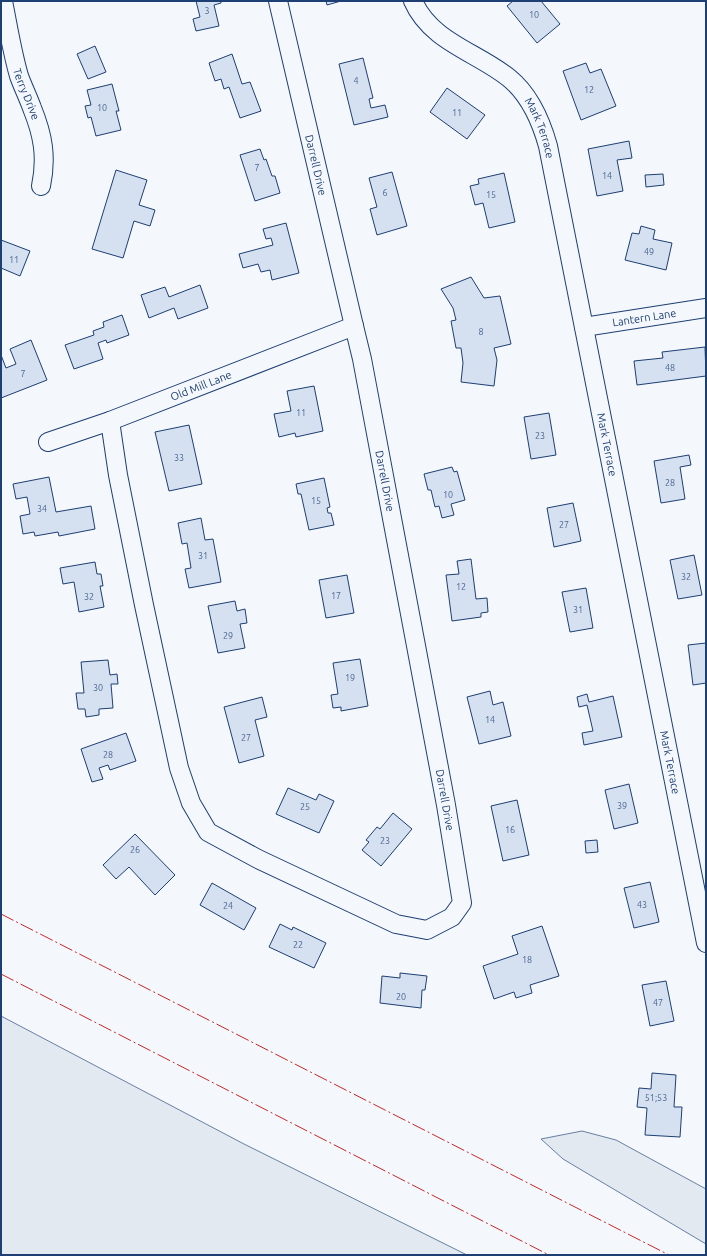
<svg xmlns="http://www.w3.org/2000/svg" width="707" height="1256" font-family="Ubuntu,sans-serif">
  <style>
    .green { fill: #e3e9f0; stroke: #687fa3 }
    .building { fill: #d5e0f0; stroke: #1d3f73 }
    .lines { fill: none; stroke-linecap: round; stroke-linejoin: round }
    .street-casing { stroke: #1d3f73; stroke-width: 20 }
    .street { stroke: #f4f7fb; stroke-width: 18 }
    .power { stroke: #c62828; stroke-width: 1; stroke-dasharray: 14 3 2 3; stroke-linecap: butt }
    .labels { text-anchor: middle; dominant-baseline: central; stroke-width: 3; stroke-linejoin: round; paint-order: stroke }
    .number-label { font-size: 9px; fill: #4b6792 }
    .street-label { font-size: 11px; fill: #1d3f73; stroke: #f4f7fb }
  </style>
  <rect width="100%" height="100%" fill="#f4f7fb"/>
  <g class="green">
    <path d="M1 1016 244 1144 467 1255H1Z"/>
    <path d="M582 1131 616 1140 706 1189V1244L563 1159 541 1139Z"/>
  </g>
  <g class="building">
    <path d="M196 1H221V3L214 5 219 26 196 31 193 19 200 17Z"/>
    <path d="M326 1H341L327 5Z"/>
    <path d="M513 1H541L560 24 537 43 507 6Z"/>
    <path d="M95 46 106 72 88 79 77 54Z"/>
    <path d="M232 54 242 84 250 82 261 111 240 118 229 87 224 89 221 79 215 81 209 63Z"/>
    <path d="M363 58 373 98 369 99 371 108 385 105 388 117 354 125 339 64Z"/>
    <path d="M586 63 590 73 601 69 616 106 581 120 563 71Z"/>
    <path d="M112 84 119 111H116L121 130 96 136 91 117 88 118 85 106 91 105 87 90Z"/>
    <path d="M447 88 485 115 467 139 430 112Z"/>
    <path d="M629 141 632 158 617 160 623 191 597 196 588 149Z"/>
    <path d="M260 149 264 160 266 159 272 176H275L280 193 255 201 240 155Z"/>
    <path d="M116 170 147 180 139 205 155 210 150 226 134 221 123 258 92 249Z"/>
    <path d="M392 172 407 226 377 235 370 209 377 207 369 178Z"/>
    <path d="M504 173 515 222 489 228 483 203 475 205 470 186 479 184 478 179Z"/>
    <path d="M663 174 664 185 646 187 645 175Z"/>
    <path d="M286 223 299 273 272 280 270 270 261 272 258 264 243 268 239 254 273 245 271 238 266 239 263 229Z"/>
    <path d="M641 226 655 230 653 239 672 243 666 270 625 260 632 233 639 234Z"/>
    <path d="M1 240 30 251 20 276 1 268Z"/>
    <path d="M471 277 484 298 500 296 511 344 494 348 497 360 494 386 461 382 463 363 461 348H456L451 321 456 320 453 308 441 289Z"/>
    <path d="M200 285 208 308 178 319 174 308 149 318 141 295 165 287 169 297Z"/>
    <path d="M122 315 129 335 107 343 106 340 98 343 103 359 74 369 65 345 94 335 93 331 104 327 103 322Z"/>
    <path d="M31 340 47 380 1 398V355L6 368 16 364 10 349Z"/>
    <path d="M705 347 706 376 637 385 634 361 663 358 662 352Z"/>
    <path d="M314 386 323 431 296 437 295 433 279 437 274 414 291 411 287 391Z"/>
    <path d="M549 413 556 455 531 459 524 417Z"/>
    <path d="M189 425 202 484 169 491 155 432Z"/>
    <path d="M689 455 691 465 680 467 685 499 661 503 654 461Z"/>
    <path d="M452 467 454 472 457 471 465 500 451 504 454 515 442 518 439 506 435 507 431 490H428L424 474Z"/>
    <path d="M49 477 56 512 91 506 95 529 59 536 58 532 35 536 34 532 23 534 20 516 30 514 27 497 16 499 13 484Z"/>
    <path d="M324 478 330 507 327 508 328 513H331L334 525 309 530 301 494H298L296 484Z"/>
    <path d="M573 503 581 541 554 547 547 508Z"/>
    <path d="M201 518 205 540 213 539 221 582 189 588 185 569 191 568 187 543 182 544 178 523Z"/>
    <path d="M694 555 702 595 678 599 670 560Z"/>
    <path d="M471 559 476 599 487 598 488 612 481 613V617L452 621 446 575 459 574 457 561Z"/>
    <path d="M95 562 97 574H101L103 586H100L104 607 79 612 74 582 63 584 60 568Z"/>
    <path d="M347 575 354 613 326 618 319 580Z"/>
    <path d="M586 588 593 628 570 632 562 592Z"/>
    <path d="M235 601 237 611 245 609 247 623 240 624 245 648 218 653 208 606Z"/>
    <path d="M706 643V683L693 685 688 645Z"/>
    <path d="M360 659 368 706 341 711V707L333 708 331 695 338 694 333 663Z"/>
    <path d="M108 660 110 675 117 674 118 684H111L113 708 99 709V715L86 717 85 709H78L76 693H84L81 662Z"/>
    <path d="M490 691 493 705 503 702 511 736 479 744 467 697Z"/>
    <path d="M587 694 589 702 613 696 622 737 584 745 582 733 593 731 587 705 579 707 577 697Z"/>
    <path d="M262 697 267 717 255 720 264 756 239 763 224 707Z"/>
    <path d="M126 733 136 761 110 770 108 765 99 768 103 779 92 782 81 749Z"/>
    <path d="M629 784 638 823 614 829 605 790Z"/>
    <path d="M288 788 316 800 319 794 334 801 319 833 276 814Z"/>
    <path d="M517 800 529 855 503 861 491 806Z"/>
    <path d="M393 813 412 829 381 866 362 850 369 842 366 840 377 827 380 829Z"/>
    <path d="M135 834 175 875 155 895 129 867 116 879 103 865Z"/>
    <path d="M597 840 598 852 586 853 585 841Z"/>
    <path d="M650 882 659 922 634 928 624 888Z"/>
    <path d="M212 883 256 908 244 930 200 905Z"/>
    <path d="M280 924 292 930 293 927 326 943 314 968 269 947Z"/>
    <path d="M542 926 559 976 530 985 532 993 516 998 514 992 494 999 483 966 518 954 512 936Z"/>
    <path d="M400 973 427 976 425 990H422L421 1008 380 1003 382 976 400 978Z"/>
    <path d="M666 981 674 1021 650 1026 642 985Z"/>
    <path d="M652 1073 676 1075 674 1107H682L680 1137 645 1135 647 1108 637 1107 639 1088 651 1089Z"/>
  </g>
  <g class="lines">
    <defs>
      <g id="street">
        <path id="s1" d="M3 1C8 26 12 52 19 76 23 87 28 97 32 108 43 135 47 157 41 186"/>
        <path id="s2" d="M413 1C431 42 477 52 509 78 530 95 541 121 548 146L706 943"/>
        <path id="s3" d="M584 327 706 308"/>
        <path d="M110 421 118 475 144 605 179 768 191 803 208 832 258 859 396 924 427 930 452 917 462 903 446 805 362 359 354 326 278 1"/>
        <path id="s4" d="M48 442 110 421 354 326"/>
      </g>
    </defs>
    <use href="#street" class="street-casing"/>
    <use href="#street" class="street"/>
    <g class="power">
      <path d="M1 914 669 1255"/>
      <path d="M1 974 549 1255"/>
    </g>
  </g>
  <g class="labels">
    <g class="number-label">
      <text x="207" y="11">3</text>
      <text x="534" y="15">10</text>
      <text x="356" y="81">4</text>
      <text x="589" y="90">12</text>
      <text x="102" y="108">10</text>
      <text x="457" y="113">11</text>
      <text x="257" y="168">7</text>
      <text x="607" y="176">14</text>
      <text x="385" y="193">6</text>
      <text x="491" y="195">15</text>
      <text x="649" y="252">49</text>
      <text x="14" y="260">11</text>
      <text x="481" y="332">8</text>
      <text x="670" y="368">48</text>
      <text x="23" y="374">7</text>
      <text x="301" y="413">11</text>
      <text x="540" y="436">23</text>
      <text x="179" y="458">33</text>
      <text x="670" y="483">28</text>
      <text x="448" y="495">10</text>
      <text x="316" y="501">15</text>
      <text x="42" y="509">34</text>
      <text x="564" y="525">27</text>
      <text x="203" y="556">31</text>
      <text x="686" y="577">32</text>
      <text x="461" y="587">12</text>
      <text x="336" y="596">17</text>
      <text x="89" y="597">32</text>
      <text x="578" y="610">31</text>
      <text x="228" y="636">29</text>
      <text x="350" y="678">19</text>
      <text x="98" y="688">30</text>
      <text x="490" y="720">14</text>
      <text x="246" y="738">27</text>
      <text x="108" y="755">28</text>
      <text x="622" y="806">39</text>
      <text x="305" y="807">25</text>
      <text x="510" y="830">16</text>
      <text x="385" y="841">23</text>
      <text x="135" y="850">26</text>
      <text x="642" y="905">43</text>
      <text x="228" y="906">24</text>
      <text x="298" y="945">22</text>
      <text x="527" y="960">18</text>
      <text x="401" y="997">20</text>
      <text x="658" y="1003">47</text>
      <text x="656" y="1098">51;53</text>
    </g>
    <g class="street-label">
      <text stroke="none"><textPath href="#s1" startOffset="96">Terry Drive</textPath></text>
      <text stroke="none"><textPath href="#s2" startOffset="185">Mark Terrace</textPath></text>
      <text transform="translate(316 165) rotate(77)">Darrell Drive</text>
      <text stroke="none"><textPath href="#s3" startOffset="61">Lantern Lane</textPath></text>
      <text stroke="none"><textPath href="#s4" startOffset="163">Old Mill Lane</textPath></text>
      <text stroke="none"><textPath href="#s2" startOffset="509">Mark Terrace</textPath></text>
      <text transform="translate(385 481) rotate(79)">Darrell Drive</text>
      <text stroke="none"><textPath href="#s2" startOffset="833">Mark Terrace</textPath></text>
      <text transform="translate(445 800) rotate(80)">Darrell Drive</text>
    </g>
  </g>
  <rect width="707" height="1256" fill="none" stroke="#1d3f73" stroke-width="4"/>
</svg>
